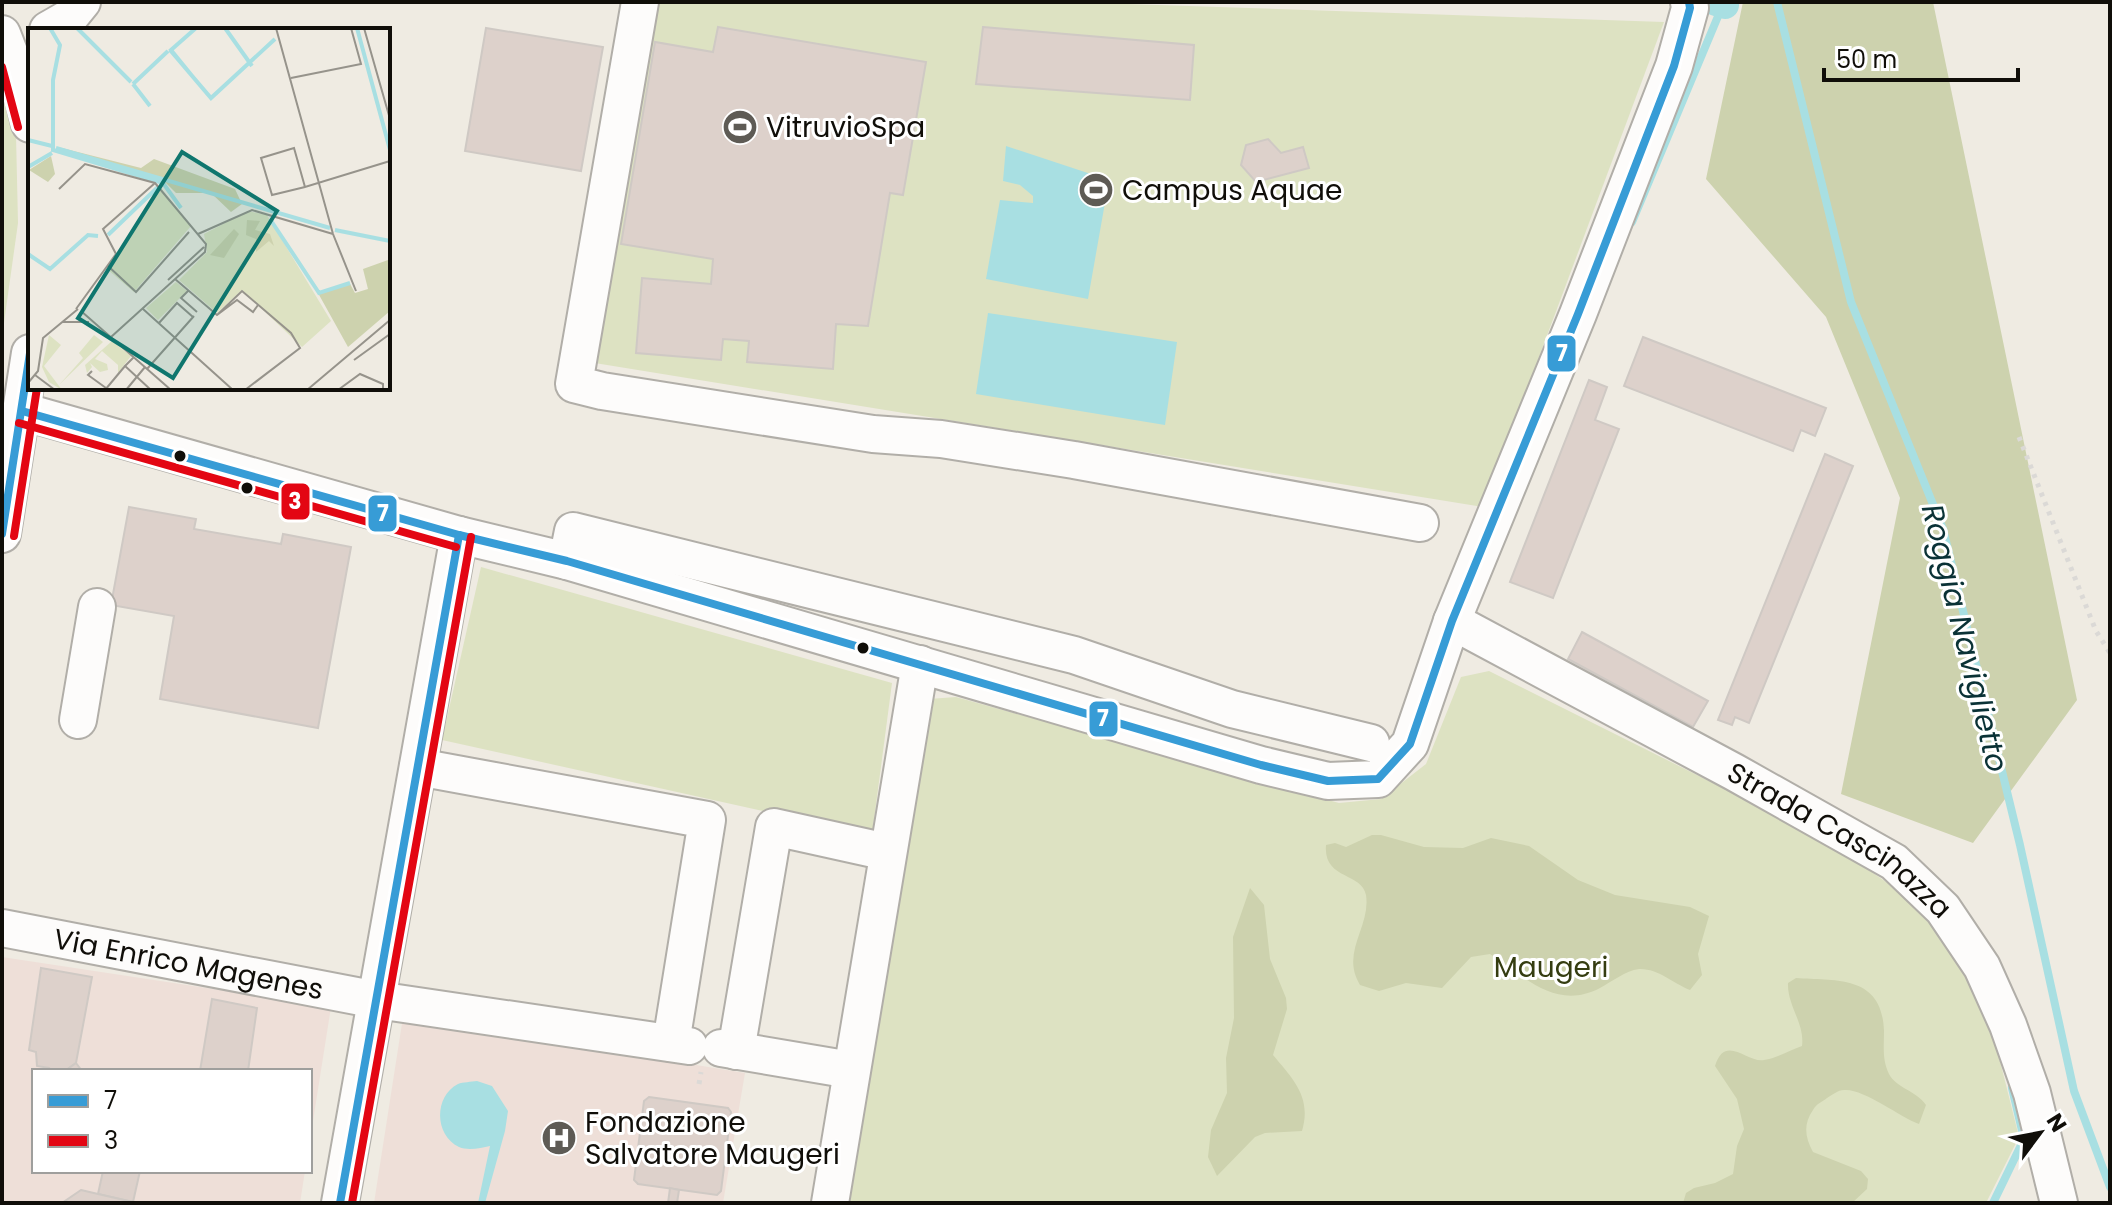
<svg xmlns="http://www.w3.org/2000/svg" width="2112" height="1205" font-family="Poppins,sans-serif">
  <style>
    .medical { fill: #eedfd8 }
    .green { fill: #dde2c2 }
    .forest { fill: #cdd2ae }
    .water { fill: #a8dfe2 }
    .lines { fill: none; stroke-linecap: round; stroke-linejoin: round }
    .stream { stroke: #a8dfe2; stroke-width: 8 }
    .canal { stroke: #a8dfe2; stroke-width: 28 }
    .building { fill: #ddd1cb; stroke: #cfc9c4; stroke-width: 2 }
    .minor-casing { stroke: #b1aea8; stroke-width: 40 }
    .path { stroke: #dbd9d6; stroke-width: 5; stroke-dasharray: 4 6; stroke-linecap: butt }
    .minor { stroke: #fdfcfb; stroke-width: 36 }
    .bus-1-casing { stroke: #fff; stroke-width: 14 }
    .bus-2-casing { stroke: #fff; stroke-width: 14 }
    .bus-1 { stroke: #379cd6; stroke-width: 8 }
    .bus-2 { stroke: #e30613; stroke-width: 8 }
    .bus-dot { fill: #100e09; stroke: #fff; stroke-width: 3 }
    .labels { text-anchor: middle; dominant-baseline: central; stroke-width: 6; stroke-linejoin: round; paint-order: stroke }
    .poi-label { font-size: 28px; fill: #100e09; stroke: #fff; text-anchor: start }
    .street-label { font-size: 28px; fill: #100e09; stroke: #fff }
    .park-label { font-size: 28px; fill: #353d11; stroke: #fff }
    .water-label { font-size: 30px; font-style: italic; fill: #0a3236; stroke: #fff }
    .inset-river { fill: none; stroke: #a8dfe2; stroke-width: 4 }
    .inset-road { fill: none; stroke: #96938b; stroke-width: 2 }
    .view { fill: #0f766e; fill-opacity: 0.15; stroke: #0f766e; stroke-width: 4 }
    .inset-edge { fill: none; stroke: #100e09; stroke-width: 4 }
    .line-badge { stroke: #fff; stroke-width: 3 }
    .badge-label { font-size: 22px; text-anchor: middle; font-weight: bold; fill: #fff }
  </style>
  <rect width="100%" height="100%" fill="#efebe2"/>
  <g class="medical">
    <path d="M2 957 331 1007 310 1140V1071H34V1171H305L300 1203H2Z"/>
    <path d="M403 1017 745 1073 723 1203H374Z"/>
  </g>
  <g class="green">
    <path d="M622 2H1067L1664 22 1483 507 564 358Z"/>
    <path d="M2 64 16 135 18 223 2 337Z"/>
    <path d="M481 567 892 683 872 835 442 740Z"/>
    <path d="M1489 671 1823 838 1899 891 1947 942 1982 1006 2000 1061 2019 1137 1986 1203H838L929 699 956 697 1339 803 1381 799 1426 764 1461 677Z"/>
  </g>
  <g class="forest">
    <path d="M1743 2H1933L2077 700 1973 843 1841 794 1900 498 1826 317 1706 179Z"/>
    <path d="M1372 835H1381L1424 847 1463 848 1491 838 1529 846 1578 880 1615 895 1690 907 1709 916 1698 954 1702 975 1690 990C1673 983 1657 968 1639 969 1625 971 1613 981 1600 988 1556 1011 1525 977 1490 954L1471 957 1442 988 1406 983 1379 991 1360 985C1340 952 1371 927 1366 895 1362 872 1323 880 1326 845L1335 843 1346 847Z"/>
    <path d="M1250 888 1264 905 1270 959 1286 998 1287 1009 1273 1055C1293 1079 1312 1097 1302 1131L1265 1133 1255 1137 1217 1176 1208 1157 1211 1130 1227 1093 1226 1058 1234 1018 1233 937Z"/>
    <path d="M1796 978C1838 981 1882 975 1884 1031 1884 1047 1882 1059 1889 1074 1896 1088 1917 1091 1926 1105L1919 1124C1900 1117 1863 1088 1844 1090 1838 1090 1832 1095 1827 1098 1822 1102 1816 1104 1813 1110 1803 1124 1805 1138 1813 1152L1861 1171 1868 1179 1867 1189 1852 1203H1683L1686 1193 1694 1188 1715 1183 1733 1174 1737 1146 1744 1129 1737 1099 1715 1066C1725 1033 1747 1063 1764 1060 1777 1058 1790 1050 1802 1046 1805 1023 1787 1006 1788 983Z"/>
  </g>
  <g class="water">
    <path d="M1006 146 1109 180 1088 299 986 279 1000 200 1033 203V196L1020 185 1003 181Z"/>
    <path d="M988 313 1177 342 1165 425 976 394Z"/>
    <path d="M477 1081 492 1086 508 1111 505 1131 485 1203H478L490 1146C481 1148 468 1151 459 1147 434 1135 434 1096 458 1084 463 1082 471 1082 477 1081Z"/>
  </g>
  <g class="lines">
    <g class="stream">
      <path d="M1777 2 1851 302 1943 529 2020 845 2074 1091 2110 1187"/>
      <path d="M1632 222 1724 2"/>
      <path d="M1993 1203 2024 1139 2012 1088"/>
    </g>
    <path class="canal" d="M1716 2 1725 5"/>
  </g>
  <g class="building">
    <path d="M718 27 926 62 903 195 890 193 868 326 836 324 833 369 747 362 749 341 723 339 721 360 636 353 642 278 711 284 713 259 621 244 655 42 713 52Z"/>
    <path d="M983 27 1194 45 1190 100 976 84Z"/>
    <path d="M486 28 603 47 581 171 465 151Z"/>
    <path d="M1268 139 1281 153 1303 147 1309 168 1256 182 1241 165 1246 145Z"/>
    <path d="M1643 337 1826 408 1815 436 1801 430 1793 451 1624 386Z"/>
    <path d="M1589 380 1607 387 1595 420 1619 429 1553 598 1510 582Z"/>
    <path d="M1825 454 1853 466 1749 723 1735 717 1732 725 1718 720Z"/>
    <path d="M129 507 196 519 194 529 281 544 283 534 351 547 318 728 160 699 174 616 111 605Z"/>
    <path d="M1582 632 1708 701 1693 727 1568 659Z"/>
    <path d="M41 968 92 977 76 1063 65 1071H51L49 1068 37 1066 36 1052 29 1050Z"/>
    <path d="M212 999 257 1008 248 1071H200Z"/>
    <path d="M76 1063 82 1071H65Z"/>
    <path d="M649 1097 728 1108 731 1112 721 1191 717 1195 638 1184 634 1180 644 1101Z"/>
    <path d="M103 1171H140L133 1202 98 1194Z"/>
    <path d="M670 1188 679 1190 677 1203H668Z"/>
    <path d="M81 1190 98 1194 137 1203H62Z"/>
  </g>
  <g class="lines">
    <defs>
      <g id="minor">
        <path d="M640 2 574 384 602 391 873 434 941 439 1074 460 1420 523"/>
        <path d="M48 30 69 18 82 2"/>
        <path d="M2 34 19 78 30 124"/>
        <path d="M22 411 459 535 567 561 1261 765 1328 781 1378 779 1410 744 1452 621 1578 314 1674 66 1690 8 1689 2"/>
        <path d="M2 534 30 353"/>
        <path d="M567 561 573 531 1074 655 1232 709 1371 743"/>
        <path id="s1" d="M1452 621 1734 772 1894 862 1943 909 1982 967 2008 1025 2032 1093 2059 1203"/>
        <path d="M78 720 97 607"/>
        <path d="M418 767 707 820 671 1043"/>
        <path id="s2" d="M2 928 377 1000 689 1046"/>
        <path d="M721 1048 851 1070"/>
        <path d="M736 1051 774 827 887 852"/>
        <path d="M340 1203 459 535"/>
        <path d="M830 1203 920 664"/>
      </g>
    </defs>
    <use href="#minor" class="minor-casing"/>
    <g class="path">
      <path d="M2019 437 2096 631 2110 653"/>
      <path d="M699 1084 701 1072"/>
    </g>
    <use href="#minor" class="minor"/>
    <defs>
      <g id="bus-1">
        <path d="M22 411 459 535 567 561 1261 765 1328 781 1378 779 1410 744 1452 621 1578 314 1674 66 1690 8 1689 2"/>
        <path d="M2 534 30 353"/>
        <path d="M340 1203 459 535"/>
      </g>
      <g id="bus-2">
        <path d="M2 67 18 127"/>
        <path d="M19 423 456 547"/>
        <path d="M14 536 37 388"/>
        <path d="M352 1203 471 537"/>
      </g>
    </defs>
    <use href="#bus-1" class="bus-1-casing"/>
    <use href="#bus-2" class="bus-2-casing"/>
    <use href="#bus-1" class="bus-1"/>
    <use href="#bus-2" class="bus-2"/>
  </g>
  <defs>
    <symbol id="stadium-disc" viewBox="-11 -11 22 22"><circle r="9.5" fill="#5e5b55" stroke="#fff"/><path d="M0-5a6.5 5 0 1 0 0 10a6.5 5 0 1 0 0-10ZM-3.5-1.8h7v3.6h-7Z" fill="#fff"/></symbol>
    <symbol id="hospital-disc" viewBox="-11 -11 22 22"><circle r="9.5" fill="#5e5b55" stroke="#fff"/><path d="M-5-5h3v3.5h4V-5h3V5h-3V1.5h-4V5h-3Z" fill="#fff"/></symbol>
  </defs>
  <g fill-rule="evenodd">
    <use href="#stadium-disc" x="720" y="107" width="40" height="40"/>
    <use href="#stadium-disc" x="1076" y="170" width="40" height="40"/>
    <use href="#hospital-disc" x="539" y="1118" width="40" height="40"/>
  </g>
  <g class="bus-dot">
    <circle cx="180" cy="456" r="7"/>
    <circle cx="247" cy="488" r="7"/>
    <circle cx="863" cy="648" r="7"/>
  </g>
  <g class="labels">
    <g class="poi-label">
      <text x="766" y="127">VitruvioSpa</text>
      <text x="1122" y="190">Campus Aquae</text>
      <text x="585" y="1122">Fondazione<tspan x="585" dy="32">Salvatore Maugeri</tspan></text>
    </g>
    <g class="street-label">
      <text stroke="none"><textPath href="#s1" startOffset="446">Strada Cascinazza</textPath></text>
      <text stroke="none"><textPath href="#s2" startOffset="190">Via Enrico Magenes</textPath></text>
    </g>
    <g class="park-label">
      <text x="1551" y="967">Maugeri</text>
    </g>
    <g class="water-label">
      <text transform="translate(1965 638) rotate(76)">Roggia Naviglietto</text>
    </g>
  </g>
  <g transform="translate(28 28)">
    <rect width="362" height="362" fill="#efebe2"/>
    <path d="M133 160 163 198 106 264 79 241ZM220 183 239 187 303 293 274 319 214 262 189 285 151 252 179 224 176 206ZM148 254 159 263 130 292 118 280ZM21 307 33 317 16 338 34 362 21 354 14 339ZM66 307 75 314 31 357 55 330 51 325ZM84 313 103 328 90 345V337L74 323 67 331 79 336 80 342 72 344 62 335 64 339 59 345 57 337Z" fill="#dde2c2"/>
    <path d="M30 119 113 140 126 131 207 161 214 176 203 184 183 165H148L135 152 30 123ZM23 128 27 146 20 154 1 142ZM219 192 232 193 227 202 242 206 246 218 241 213 228 224V211L218 207ZM206 201 211 206 196 230 182 227ZM362 209V283L320 319 290 265 321 254 327 265 340 261 335 241 360 232Z" fill="#cdd2ae"/>
    <path class="inset-river" d="M22 0 32 17 25 52V122L135 155 153 180M49 0 103 54M197 0 224 38M329 0 362 122M142 22 183 70 247 11M165 49 143 22 168 0M105 56 140 23M105 56 122 78M0 112 24 118M28 120 302 200M0 139 24 125M242 191 291 265 322 255M307 202 362 213M80 207 131 158M0 226 22 241 60 207 70 208"/>
    <path class="inset-road" d="M248 0 305 206 328 263M336 0 362 91M263 50 333 36 323 0M277 159 244 167 233 130 266 120 277 159 362 133M31 161 57 136 127 155 178 216 177 224 83 309M170 206 224 182 305 206M80 238 108 264 161 204M147 251 189 287 209 272 225 284 230 277M140 252 176 219M161 262 153 270 169 284M48 281 88 226 75 201 127 155M115 281 205 362M53 283 143 362M189 287 214 263 263 305 272 320 217 362M34 294H61M131 295 149 275 165 289M106 329 97 338 123 362M326 332 362 306M119 341 166 288M64 343 60 347 78 360M7 347 27 362M0 355 10 343 15 310 50 281M77 362 97 338M98 362 117 339M279 362 362 292M310 362 332 346 355 356V362"/>
    <path class="view" d="M154 124 249 183 145 350 50 290Z"/>
    <rect width="362" height="362" class="inset-edge"/>
  </g>
  <g class="line-badge">
    <rect x="1546" y="334" width="31" height="39" rx="8" fill="#379cd6"/>
    <rect x="280" y="482" width="31" height="39" rx="8" fill="#e30613"/>
    <rect x="367" y="494" width="31" height="39" rx="8" fill="#379cd6"/>
    <rect x="1088" y="700" width="31" height="38" rx="8" fill="#379cd6"/>
  </g>
  <g class="badge-label">
    <text x="1562" y="361">7</text>
    <text x="295" y="509">3</text>
    <text x="383" y="521">7</text>
    <text x="1103" y="726">7</text>
  </g>
  <rect width="2112" height="1205" fill="none" stroke="#100e09" stroke-width="8"/>
  <rect x="32" y="1069" width="280" height="104" fill="#ffffff" stroke="#9f9f9d" stroke-width="2"/>
  <rect x="48" y="1095" width="40" height="12" fill="#379cd6" stroke="#9f9f9d" stroke-width="2"/>
  <text x="104" y="1109" font-size="24" fill="#100e09">7</text>
  <rect x="48" y="1135" width="40" height="12" fill="#e30613" stroke="#9f9f9d" stroke-width="2"/>
  <text x="104" y="1149" font-size="24" fill="#100e09">3</text>
  <g transform="translate(2040 1133) rotate(58)" stroke="#ffffff" stroke-width="6" paint-order="stroke">
  <path d="M0-6L14 30L0 20L-14 30Z" fill="#100e09"/>
  <text y="-12" font-size="22" font-weight="bold" text-anchor="middle" fill="#100e09">N</text>
  </g>
  <path d="M1824 68v12h194v-12" fill="none" stroke="#100e09" stroke-width="4"/>
  <text x="1836" y="68" font-size="24" fill="#100e09" stroke="#ffffff" stroke-width="6" paint-order="stroke">50 m</text>
</svg>
